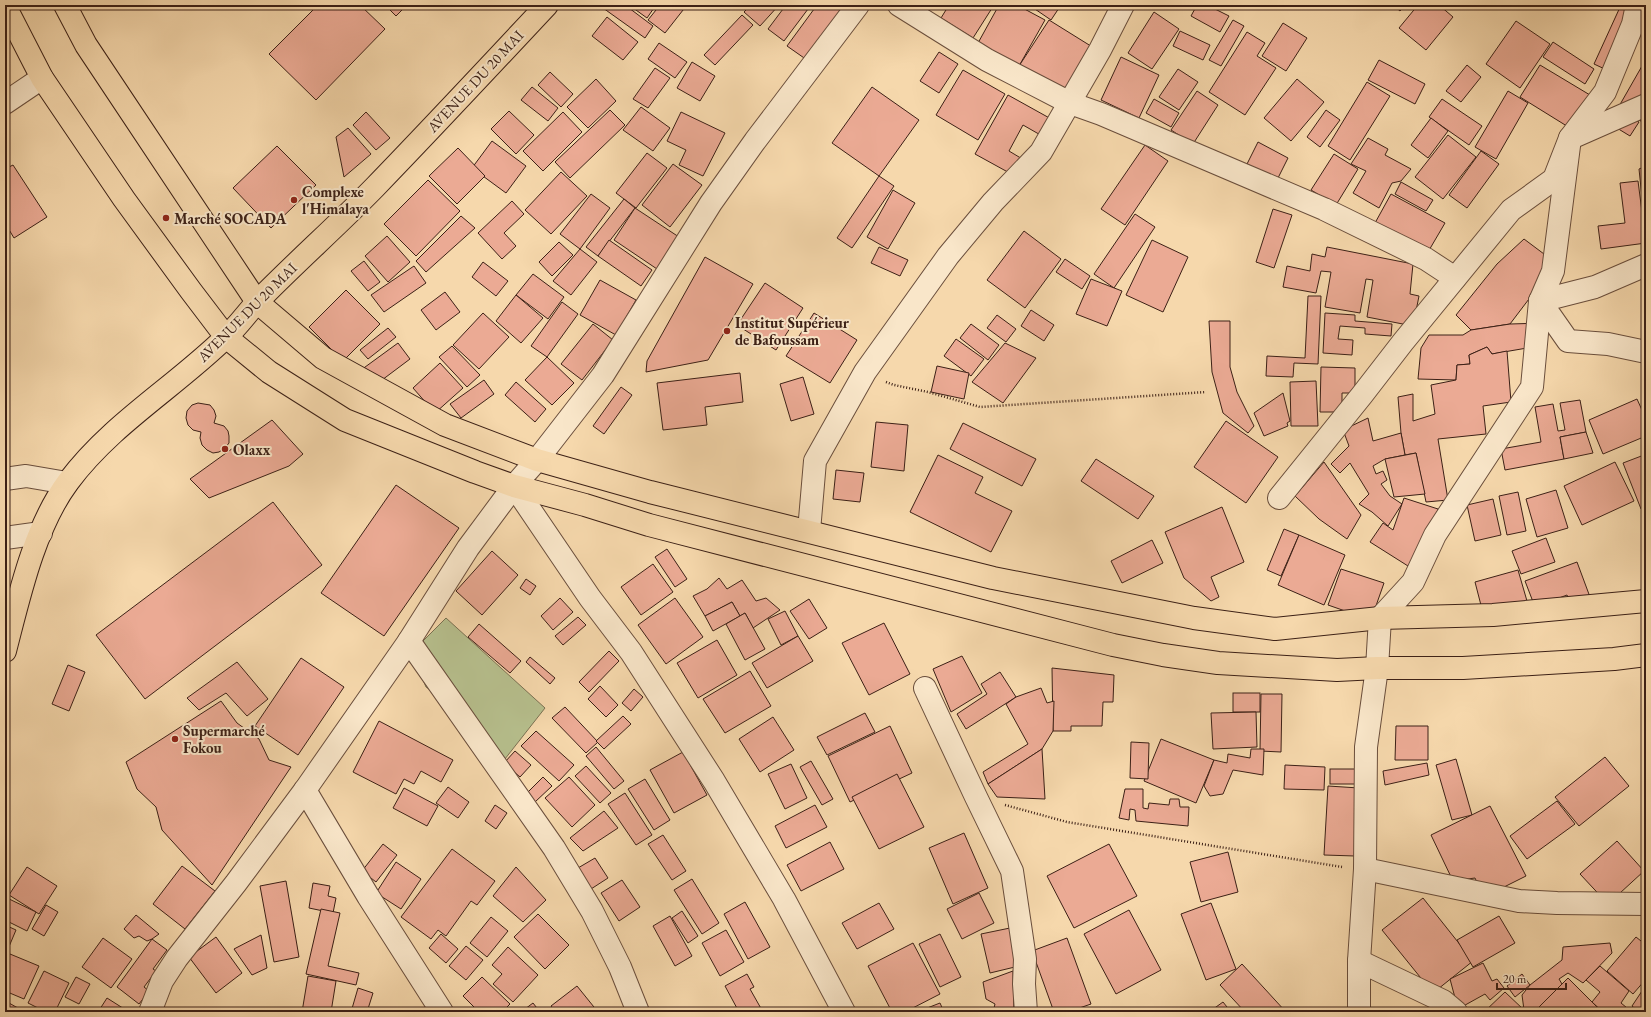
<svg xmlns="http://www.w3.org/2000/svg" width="1651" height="1017" font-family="'EB Garamond',serif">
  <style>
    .green { fill: #b7c08e; stroke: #7a7052 }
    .building { fill: #ebaa94; stroke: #3c2016 }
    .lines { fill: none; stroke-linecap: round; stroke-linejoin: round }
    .minor-casing { stroke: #6a4e3c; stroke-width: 24 }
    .major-casing { stroke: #3c2016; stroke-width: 24 }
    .path { stroke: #3c2016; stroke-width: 2.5; stroke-dasharray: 1 2; stroke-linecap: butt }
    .minor { stroke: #f9e6c9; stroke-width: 22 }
    .major { stroke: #f6d8ac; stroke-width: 22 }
    .poi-dot { fill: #8f2418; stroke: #f9e6c9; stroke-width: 1.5 }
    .labels { text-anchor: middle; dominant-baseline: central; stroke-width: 4; stroke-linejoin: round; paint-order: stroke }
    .street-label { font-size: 15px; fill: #3c2016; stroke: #f9e6c9 }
    .poi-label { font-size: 15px; font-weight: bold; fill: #3c2016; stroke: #f9e6c9; text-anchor: start }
  </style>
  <rect width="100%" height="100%" fill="#f6d8ac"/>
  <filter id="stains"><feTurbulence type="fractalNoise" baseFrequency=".005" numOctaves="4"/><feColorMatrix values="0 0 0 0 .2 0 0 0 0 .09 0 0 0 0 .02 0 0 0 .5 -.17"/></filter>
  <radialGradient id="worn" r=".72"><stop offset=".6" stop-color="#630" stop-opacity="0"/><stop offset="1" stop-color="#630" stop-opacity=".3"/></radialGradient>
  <path class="green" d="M446 618 545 708 501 764 443 699 426 687 416 663 418 646Z"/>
  <g class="building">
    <path d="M318 5H360L385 29 316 100 269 54Z"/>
    <path d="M385 5H407L396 16Z"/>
    <path d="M606 5H625L653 26 645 38 603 8Z"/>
    <path d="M629 5H656L647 18Z"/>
    <path d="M660 5H687L665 33 648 20Z"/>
    <path d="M751 5H779L760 26 744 12Z"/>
    <path d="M786 5H811L784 41 768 29Z"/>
    <path d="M817 5H834L843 12 807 60 787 46Z"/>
    <path d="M949 5H994L973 38 941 18Z"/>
    <path d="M999 5H1017L1045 20 1019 66 978 43Z"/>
    <path d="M1029 5H1061L1051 20Z"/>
    <path d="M1197 5H1207L1229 16 1220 32 1191 16Z"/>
    <path d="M1393 5H1406L1400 11Z"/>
    <path d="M1418 5H1439L1453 17 1426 50 1399 28Z"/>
    <path d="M1621 5H1633L1609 71 1594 64Z"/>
    <path d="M1154 12 1179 29 1152 69 1128 53Z"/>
    <path d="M742 15 753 25 715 65 704 55Z"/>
    <path d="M607 17 638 42 623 60 592 36Z"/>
    <path d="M1049 20 1094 48 1064 94 1019 66Z"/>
    <path d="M1233 20 1244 26 1221 66 1209 60Z"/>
    <path d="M1516 21 1550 44 1520 88 1486 64Z"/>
    <path d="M1283 23 1307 38 1286 71 1262 56Z"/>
    <path d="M1180 31 1210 45 1203 60 1173 46Z"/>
    <path d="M1247 32 1265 43 1257 56 1276 68 1245 115 1209 92Z"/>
    <path d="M1553 42 1594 69 1585 84 1543 57Z"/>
    <path d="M659 43 687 62 675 78 648 59Z"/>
    <path d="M939 52 958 64 939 93 920 81Z"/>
    <path d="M1121 57 1159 75 1139 118 1101 100Z"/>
    <path d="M1646 59V124L1618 108Z"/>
    <path d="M1379 60 1425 84 1415 104 1368 80Z"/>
    <path d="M692 62 715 76 700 101 677 88Z"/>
    <path d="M1467 65 1481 77 1461 102 1446 91Z"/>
    <path d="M1540 65 1590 95 1570 128 1520 97Z"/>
    <path d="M655 68 670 78 648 108 633 99Z"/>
    <path d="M1178 69 1198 82 1179 110 1159 97Z"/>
    <path d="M963 70 1005 94 978 140 936 115Z"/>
    <path d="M550 72 573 94 561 107 538 85Z"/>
    <path d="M596 79 616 101 588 128 567 107Z"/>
    <path d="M1297 79 1324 102 1291 141 1264 118Z"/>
    <path d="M1367 82 1390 96 1350 160 1328 146Z"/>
    <path d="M532 87 558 108 548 121 521 100Z"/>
    <path d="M872 87 919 120 879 176 832 143Z"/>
    <path d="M1197 91 1218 105 1193 144 1171 130Z"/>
    <path d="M1508 91 1528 103 1496 159 1475 147Z"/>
    <path d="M1008 95 1053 120 1044 137 1023 125 1009 151 1024 160 1015 176 975 154Z"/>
    <path d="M1154 99 1179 113 1171 127 1146 113Z"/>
    <path d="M1442 99 1482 126 1469 145 1429 117Z"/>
    <path d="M641 107 670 128 653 151 623 130Z"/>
    <path d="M610 110 625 125 570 178 555 162Z"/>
    <path d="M1326 110 1340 120 1320 147 1307 137Z"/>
    <path d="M509 111 534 135 516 154 491 129Z"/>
    <path d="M366 112 390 138 376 150 353 125Z"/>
    <path d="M563 112 582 132 543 171 523 151Z"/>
    <path d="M681 112 725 133 703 176 679 165 686 150 667 141Z"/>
    <path d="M1620 112 1639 122 1630 136 1612 125Z"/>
    <path d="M1431 118 1448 131 1428 158 1411 145Z"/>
    <path d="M348 128 371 154 344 177 336 137Z"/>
    <path d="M1448 135 1476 157 1443 199 1415 177Z"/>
    <path d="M1368 138 1388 149 1385 155 1411 169 1401 181 1392 183 1379 208 1353 193 1366 171 1351 164Z"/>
    <path d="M492 141 526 166 506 193 472 168Z"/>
    <path d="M1258 142 1288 158 1277 180 1247 164Z"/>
    <path d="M1145 145 1168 161 1125 225 1101 209Z"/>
    <path d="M277 146 316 185 271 228 233 188Z"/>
    <path d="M458 148 485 176 457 204 429 176Z"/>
    <path d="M1481 151 1499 164 1467 208 1449 195Z"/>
    <path d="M647 153 667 168 636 208 616 193Z"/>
    <path d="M1334 154 1358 169 1336 205 1311 190Z"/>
    <path d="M673 164 702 185 670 227 642 205Z"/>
    <path d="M13 165 47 217 14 238 5 223V169Z"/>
    <path d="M1646 166V198H1642L1639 169Z"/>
    <path d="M561 172 587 196 551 234 525 210Z"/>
    <path d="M879 176 894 186 852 248 837 238Z"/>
    <path d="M428 180 460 211 416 256 384 224Z"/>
    <path d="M1638 181 1646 243 1601 249 1598 226 1625 223 1620 183Z"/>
    <path d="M1401 182 1433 200 1426 211 1395 194Z"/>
    <path d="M893 190 915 203 888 249 867 237Z"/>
    <path d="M591 194 610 208 580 249 560 234Z"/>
    <path d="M1391 194 1445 223 1428 252 1375 223Z"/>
    <path d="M624 199 635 208 598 256 586 247Z"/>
    <path d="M512 201 524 214 504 233 516 246 502 259 478 233Z"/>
    <path d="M635 208 682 239 660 271 614 240Z"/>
    <path d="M1273 209 1292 215 1274 268 1256 262Z"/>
    <path d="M1135 214 1155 227 1114 288 1094 274Z"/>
    <path d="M461 216 475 228 426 272 416 261Z"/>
    <path d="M1024 231 1061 259 1025 308 987 280Z"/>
    <path d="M387 236 410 262 388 282 365 256Z"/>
    <path d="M1524 239 1548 257 1532 295 1510 324 1471 330 1456 315 1497 264Z"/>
    <path d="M609 240 652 270 641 286 598 256Z"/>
    <path d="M1152 240 1188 257 1163 312 1126 295Z"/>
    <path d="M559 242 573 255 552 276 539 262Z"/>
    <path d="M879 247 908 260 900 276 871 263Z"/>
    <path d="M1327 247 1413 264 1410 294 1419 296 1413 326 1367 317 1373 280 1366 279 1360 313 1325 307 1331 272 1321 271 1316 293 1283 287 1287 266 1310 271 1312 254 1325 257Z"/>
    <path d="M580 249 597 262 571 295 553 281Z"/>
    <path d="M705 257 753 284 708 360 646 372 647 361Z"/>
    <path d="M1065 259 1090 276 1082 289 1056 272Z"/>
    <path d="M364 261 380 282 368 291 351 271Z"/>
    <path d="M483 262 508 281 496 296 472 277Z"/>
    <path d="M414 266 426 283 384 312 371 295Z"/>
    <path d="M533 274 564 297 548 319 516 295Z"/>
    <path d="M1091 279 1122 291 1107 326 1076 314Z"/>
    <path d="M600 280 636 300 616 335 580 315Z"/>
    <path d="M765 283 803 308 776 350 737 325Z"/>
    <path d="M346 290 380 324 343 361 309 327Z"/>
    <path d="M445 292 460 312 436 330 421 310Z"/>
    <path d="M516 295 543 318 521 343 496 321Z"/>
    <path d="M1308 296H1321L1318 364 1294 363 1293 377 1266 376 1267 356 1305 358Z"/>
    <path d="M562 302 578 314 547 357 531 346Z"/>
    <path d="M1031 310 1054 325 1044 341 1021 326Z"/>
    <path d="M483 313 509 337 479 369 453 345Z"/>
    <path d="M814 313 857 340 830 383 786 356Z"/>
    <path d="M1325 313 1355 315V321L1392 324 1391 336 1365 334V328L1340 326 1338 339 1353 340 1352 355 1323 353Z"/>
    <path d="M997 315 1016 329 1006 342 987 328Z"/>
    <path d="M1209 321H1230V367L1237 392 1254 426 1248 433 1223 413 1212 372Z"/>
    <path d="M1545 323 1533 347 1492 354 1487 347 1469 355 1470 364 1457 365 1456 380 1418 379 1421 348 1429 335H1463L1471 330 1510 324Z"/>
    <path d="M593 324 613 340 582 380 561 364Z"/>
    <path d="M971 324 999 345 988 360 960 338Z"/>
    <path d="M388 328 396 337 368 359 360 350Z"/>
    <path d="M956 339 984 359 971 376 944 356Z"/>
    <path d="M398 343 410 359 374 386 361 370Z"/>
    <path d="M1005 343 1036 358 1003 403 972 382Z"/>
    <path d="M452 346 480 375 467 387 439 357Z"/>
    <path d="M1487 347 1492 354 1507 351 1511 402 1483 406 1486 434 1438 439 1448 500 1426 502 1416 453 1405 455 1401 433 1398 397 1413 394V421L1435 414 1431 385 1456 380 1457 365 1470 364 1469 355Z"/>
    <path d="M547 357 574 383 552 405 525 380Z"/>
    <path d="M440 363 463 388 435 413 413 388Z"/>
    <path d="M937 366 969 373 964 399 931 392Z"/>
    <path d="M1321 367 1355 368V393H1342V412H1320Z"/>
    <path d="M740 373 743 402 705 407 707 425 663 430 657 383Z"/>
    <path d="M803 377 814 414 791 421 780 384Z"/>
    <path d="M484 380 494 394 461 418 450 404Z"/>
    <path d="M1316 381 1318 426H1291L1290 382Z"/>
    <path d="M516 382 546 409 535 422 505 395Z"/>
    <path d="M621 387 632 395 604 434 593 426Z"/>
    <path d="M1283 393 1290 421 1287 423 1288 426 1264 436 1254 413Z"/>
    <path d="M1637 399 1646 419V436L1603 454 1589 420Z"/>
    <path d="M1580 400 1586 432 1560 437 1564 459 1505 470 1501 449 1541 442 1535 407 1553 404 1558 431 1565 430 1560 403Z"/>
    <path d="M198 403 210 405 214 410 216 416 214 423 224 426 228 431 229 436V443L225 448 219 452 213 453 207 450 202 445 200 438 201 432 193 430 188 425 186 418 187 411 192 405Z"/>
    <path d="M1368 418 1373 441 1401 433 1405 455 1385 459 1373 466 1376 474 1383 471 1387 480 1381 484 1390 496 1402 504 1388 526 1372 512 1359 504 1369 494 1350 463 1340 473 1331 464 1349 446 1343 430Z"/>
    <path d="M272 420 303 454 289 466 209 498 190 479Z"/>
    <path d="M1226 421 1278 457 1246 503 1194 467Z"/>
    <path d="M876 422 908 425 904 471 871 467Z"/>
    <path d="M963 423 1036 459 1022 486 950 449Z"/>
    <path d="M1586 432 1593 453 1564 459 1560 437Z"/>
    <path d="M1416 453 1425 494 1394 497 1385 459Z"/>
    <path d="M938 455 983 477 975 493 1012 511 991 552 910 512Z"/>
    <path d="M1644 455 1646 461V507L1641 509 1623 463Z"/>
    <path d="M1096 459 1154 496 1138 519 1081 481Z"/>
    <path d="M1324 462 1361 515 1347 539 1319 519 1295 496Z"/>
    <path d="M1615 462 1634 501 1582 525 1564 486Z"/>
    <path d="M836 470 864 473 860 502 833 499Z"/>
    <path d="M396 485 459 528 384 636 321 593Z"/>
    <path d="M1556 490 1568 528 1537 537 1526 499Z"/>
    <path d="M1518 492 1526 531 1507 535 1499 496Z"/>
    <path d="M1404 498 1438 509 1425 549 1408 566 1370 542 1383 523 1393 530Z"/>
    <path d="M1493 499 1501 535 1475 541 1467 505Z"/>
    <path d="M273 502 322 565 145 699 96 635Z"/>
    <path d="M1222 507 1244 562 1211 577 1219 597 1211 601 1184 578 1165 532Z"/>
    <path d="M1284 529 1299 535 1281 576 1267 570Z"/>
    <path d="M1299 535 1345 555 1324 605 1278 585Z"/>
    <path d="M1546 538 1555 562 1521 574 1512 551Z"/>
    <path d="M1152 540 1163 563 1122 583 1111 561Z"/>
    <path d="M667 549 687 579 675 587 655 557Z"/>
    <path d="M492 551 518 575 482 615 456 591Z"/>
    <path d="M1577 562 1590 597 1571 604 1567 595 1535 607 1525 581Z"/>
    <path d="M653 564 673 592 641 615 621 587Z"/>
    <path d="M1341 569 1384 583 1371 620 1328 605Z"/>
    <path d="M1518 570 1527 601 1483 613 1475 582Z"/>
    <path d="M719 578 727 589 742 580 756 601 766 598 780 610 753 628 745 613 740 616 732 602 705 616 693 596 707 589Z"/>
    <path d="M526 579 536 586 530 595 520 588Z"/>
    <path d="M560 598 573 612 553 630 541 616Z"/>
    <path d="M675 598 703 637 666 664 638 625Z"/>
    <path d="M809 599 827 628 809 639 790 611Z"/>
    <path d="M732 602 740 616 713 631 705 616Z"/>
    <path d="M785 611 798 636 781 645 768 619Z"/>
    <path d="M745 613 765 649 745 660 726 624Z"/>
    <path d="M578 617 586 625 563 645 555 636Z"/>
    <path d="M884 623 910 674 869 695 842 643Z"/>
    <path d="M479 624 521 661 510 673 468 637Z"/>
    <path d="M798 636 813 661 767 688 752 663Z"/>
    <path d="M717 640 737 675 698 698 677 663Z"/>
    <path d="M609 651 619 661 589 692 579 682Z"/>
    <path d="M962 656 982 693 951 712 933 669Z"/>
    <path d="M530 657 555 678 550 684 526 662Z"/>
    <path d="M301 658 344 687 298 755 255 726Z"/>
    <path d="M237 662 268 699 247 716 226 693 199 710 187 698Z"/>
    <path d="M68 665 85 672 69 711 52 704Z"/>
    <path d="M1052 668 1114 675 1113 702H1103L1102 726H1071V731H1053Z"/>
    <path d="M750 671 771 706 725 733 703 699Z"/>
    <path d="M1000 672 1016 697 966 729 957 714 987 694 981 684Z"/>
    <path d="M600 686 618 705 606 717 588 699Z"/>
    <path d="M1041 688 1047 703 1054 701 1053 731 1042 749 988 784 983 772 1028 744 1006 704 1016 697Z"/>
    <path d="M634 689 643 697 631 711 622 703Z"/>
    <rect x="1233" y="693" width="27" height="19"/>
    <path d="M1261 694H1282L1281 752 1260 751Z"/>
    <path d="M221 701 237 723 259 739 269 760 291 767 212 885 162 830 156 807 137 789 126 762Z"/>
    <path d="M565 707 598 742 586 753 552 718Z"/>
    <path d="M1256 712 1257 747 1213 749 1211 713Z"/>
    <path d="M865 713 875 732 827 755 817 737Z"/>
    <path d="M623 716 631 724 604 749 596 741Z"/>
    <path d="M773 717 794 750 760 772 739 739Z"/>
    <path d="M379 721 453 760 441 782 421 771 414 784 404 779 396 794 353 772Z"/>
    <path d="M890 726 912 773 850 802 828 756Z"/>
    <path d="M1396 726H1428V760H1395Z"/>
    <path d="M536 731 574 765 559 781 521 746Z"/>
    <path d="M1161 739 1214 760 1196 803 1144 781Z"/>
    <path d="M1131 742 1149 743 1148 779 1130 778Z"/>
    <path d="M596 747 624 781 614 789 586 756Z"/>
    <path d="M1042 749 1045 799 997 797 988 784Z"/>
    <path d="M1251 749H1264L1263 775 1233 770 1223 794 1210 796 1204 786 1214 760 1227 763 1228 754 1250 758Z"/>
    <path d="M515 751 531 765 520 777 504 763Z"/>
    <path d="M683 752 707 795 674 813 650 770Z"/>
    <path d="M1605 757 1629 786 1579 826 1555 797Z"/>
    <path d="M1456 759 1472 815 1452 820 1436 765Z"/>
    <path d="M811 761 833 799 822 805 800 767Z"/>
    <path d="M1427 763 1429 775 1385 785 1383 771Z"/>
    <path d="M791 764 807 798 785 809 768 774Z"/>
    <path d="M1285 765 1325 767 1324 790 1284 789Z"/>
    <path d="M586 766 611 793 600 803 575 776Z"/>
    <rect x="1330" y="769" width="33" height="15"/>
    <path d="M897 774 924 827 879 849 852 797Z"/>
    <path d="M543 777 552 786 535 802 526 794Z"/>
    <path d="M569 777 595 805 572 827 545 798Z"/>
    <path d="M645 779 670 820 654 830 628 789Z"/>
    <path d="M1328 786 1359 788 1355 856 1324 855Z"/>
    <path d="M448 787 469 802 458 818 436 803Z"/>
    <path d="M404 788 438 806 427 826 393 808Z"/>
    <path d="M1125 789H1143V808L1148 809 1149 803 1169 805 1170 799H1179L1180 807H1189L1188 826 1136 821 1135 810 1130 809 1129 820 1119 818Z"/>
    <path d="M625 793 652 835 636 845 608 804Z"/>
    <path d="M1557 801 1575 824 1527 859 1510 836Z"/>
    <path d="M495 805 507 813 496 829 485 821Z"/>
    <path d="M815 805 827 827 786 848 775 826Z"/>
    <path d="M1490 806 1526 876 1502 888 1479 887 1475 878 1453 881 1431 835Z"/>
    <path d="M604 811 618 828 583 851 570 838Z"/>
    <path d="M964 833 988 888 953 904 929 848Z"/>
    <path d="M663 835 686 871 672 880 648 844Z"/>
    <path d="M1617 841 1644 871 1608 904 1580 874Z"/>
    <path d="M830 842 844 869 801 891 787 865Z"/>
    <path d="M383 844 397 855 376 882 362 871Z"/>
    <path d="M1109 844 1137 896 1074 928 1047 876Z"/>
    <path d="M452 849 495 881 477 905 471 901 446 936 438 930 431 939 401 917Z"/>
    <path d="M1228 852 1238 892 1201 902 1190 862Z"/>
    <path d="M595 858 608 878 591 889 578 868Z"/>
    <path d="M396 862 421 879 401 909 376 893Z"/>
    <path d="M182 866 215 891 185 929 153 904Z"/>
    <path d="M27 867 57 886 39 914 9 895Z"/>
    <path d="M516 867 546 900 523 922 493 896Z"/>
    <path d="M692 879 719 923 702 934 674 890Z"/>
    <path d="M622 880 640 907 619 921 601 893Z"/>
    <path d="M286 881 299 957 274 962 260 886Z"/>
    <path d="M313 883 330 886 328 896 336 898 333 913 309 908Z"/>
    <path d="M979 893 994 923 962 939 947 909Z"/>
    <path d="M5 897 36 912 27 931 5 920Z"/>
    <path d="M1423 898 1473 961 1433 993 1382 930Z"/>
    <path d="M745 902 770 947 748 959 724 914Z"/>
    <path d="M879 903 894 929 857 949 842 923Z"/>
    <path d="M1211 903 1236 969 1206 980 1181 914Z"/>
    <path d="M46 905 58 912 44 936 32 929Z"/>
    <path d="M321 909 340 913 328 966 359 973 356 985 306 974Z"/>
    <path d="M1129 910 1161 970 1116 994 1084 934Z"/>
    <path d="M682 911 698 936 688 943 672 918Z"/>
    <path d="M538 914 569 945 545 969 514 937Z"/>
    <path d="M136 915 159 934 152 939 147 941 139 936 134 938 124 929Z"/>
    <path d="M670 916 692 956 675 966 653 926Z"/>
    <path d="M1499 916 1515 943 1473 967 1457 940Z"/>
    <path d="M491 917 508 931 487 957 470 943Z"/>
    <path d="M5 925 16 930 8 949 5 948Z"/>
    <path d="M1010 928 1019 966 990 973 981 934Z"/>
    <path d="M726 930 744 962 720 976 702 943Z"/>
    <path d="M441 934 458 949 446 963 429 948Z"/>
    <path d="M940 934 961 977 940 987 919 944Z"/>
    <path d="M261 935 267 968 252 975 234 949Z"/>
    <path d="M216 937 242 973 216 993 189 957Z"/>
    <path d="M1636 937 1646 945V979L1633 994 1607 971Z"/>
    <path d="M103 938 132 959 111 988 82 967Z"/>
    <path d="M1067 938 1091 1004 1068 1012H1054L1032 951Z"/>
    <path d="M152 939 167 950 153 969 156 971 144 987 149 991 139 1004 117 987Z"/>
    <path d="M913 943 940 994 905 1012H892L868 966Z"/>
    <path d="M1610 943 1612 953 1583 983 1568 973 1559 979 1562 984 1535 1011 1524 1010 1522 995 1530 985 1562 960 1563 947Z"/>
    <path d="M466 946 483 960 466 980 449 966Z"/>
    <path d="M508 947 538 975 513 1002 493 984 502 974 492 965Z"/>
    <path d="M10 954 39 966 24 999 5 991V966Z"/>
    <path d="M1483 963 1492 981 1497 979 1504 988 1490 1000 1485 994 1458 1009 1450 979Z"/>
    <path d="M1242 964 1286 1012H1245L1220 985Z"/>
    <path d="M1600 966 1629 991 1621 1003 1632 1012H1603L1592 1002 1600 992 1586 980Z"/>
    <path d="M44 971 69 983 55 1012H46L28 1003Z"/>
    <path d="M1013 971 1014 1012H993L995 1004 986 999 983 982Z"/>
    <path d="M747 974 754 987 750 989 763 1012H739L725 986Z"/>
    <path d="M1522 974 1530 985 1515 997 1507 986Z"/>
    <path d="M308 976 336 981 331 1012H302Z"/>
    <path d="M76 977 90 984 79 1004 65 997Z"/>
    <path d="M482 977 510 1004 502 1012H479L463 996Z"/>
    <path d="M1568 978 1597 1007 1593 1012H1534Z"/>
    <path d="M1646 985V1012H1639L1632 1006Z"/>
    <path d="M577 986 598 1012H555L551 1006Z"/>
    <path d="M358 988 373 993 367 1012H351Z"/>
    <path d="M1505 992 1524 1010 1522 1012H1484Z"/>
    <path d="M107 998 129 1012H98Z"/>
    <path d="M1223 1002 1231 1012H1209Z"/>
    <path d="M9 1003 25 1012H5Z"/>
    <path d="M533 1003 540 1012H521Z"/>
    <path d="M940 1003 944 1012H917Z"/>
  </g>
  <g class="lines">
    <defs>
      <g id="minor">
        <path d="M899 5 987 60 1070 103 1101 114 1324 209 1426 259 1455 278"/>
        <path d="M5 103 42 78"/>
        <path d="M1571 138 1646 105"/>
        <path d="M1540 301 1568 341 1608 344 1646 352"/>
        <path d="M1540 301 1595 287 1646 265"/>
        <path d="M5 479 26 476 67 483"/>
        <path d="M1279 498 1362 395 1403 342 1511 210 1554 179 1570 138 1605 92 1633 24 1637 5"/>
        <path d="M809 531 815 461 865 372 948 256 993 202 1041 152 1100 50 1123 5"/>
        <path d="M5 538 41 533"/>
        <path d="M409 641 554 848 592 911 620 967 638 1012"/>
        <path d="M925 688 976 797 1012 871 1025 959 1024 984 1026 1012"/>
        <path d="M305 790 368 896 442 1012"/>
        <path d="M1365 869 1519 901 1557 903 1646 904"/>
        <path d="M1359 961 1443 1001 1456 1012"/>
        <path d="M150 1012 162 981 177 958 236 883 305 790 409 641 468 548 514 486"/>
        <path d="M844 1012 784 899 714 781 631 652 590 598 514 486 537 460 603 375 711 203 755 141 858 5"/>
        <path d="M1359 1012V961L1365 869 1366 747 1377 668 1380 618 1413 582 1435 535 1532 387 1540 301 1553 271 1570 138"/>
      </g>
      <g id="major">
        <path d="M65 5 86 45 257 302 323 358 445 425 537 460 650 492 993 578 1194 618 1275 629 1380 618 1493 615 1646 601"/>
        <path d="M5 6 42 78 124 199 191 291 226 337 269 372 345 420 475 472 514 486 585 505 649 525 1113 645 1163 655 1218 663 1337 670 1377 668H1463L1614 659 1646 655"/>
        <path d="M5 651C19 597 34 528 68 482 111 424 175 387 226 337 238 326 247 313 258 301 296 262 337 226 375 187 433 127 490 66 547 5"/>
      </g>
    </defs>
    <use href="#minor" class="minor-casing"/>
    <use href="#major" class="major-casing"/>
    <g class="path">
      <path d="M886 382 894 385 928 392 980 407 1206 392"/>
      <path d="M1005 805 1067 822 1342 867"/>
    </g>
    <use href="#minor" class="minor"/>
    <use href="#major" class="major"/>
  </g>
  <g class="poi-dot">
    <circle cx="294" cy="200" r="4"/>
    <circle cx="166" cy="218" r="4"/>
    <circle cx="727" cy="331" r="4"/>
    <circle cx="225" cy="449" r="4"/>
    <circle cx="175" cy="739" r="4"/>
  </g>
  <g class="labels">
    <g class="street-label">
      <text transform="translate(475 81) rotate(-47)">AVENUE DU 20 MAI</text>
      <text transform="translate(247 312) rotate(-45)">AVENUE DU 20 MAI</text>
    </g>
    <g class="poi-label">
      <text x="302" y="191">Complexe<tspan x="302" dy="17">l'Himalaya</tspan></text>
      <text x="174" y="218">Marché SOCADA</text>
      <text x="735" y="322">Institut Supérieur<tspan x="735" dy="17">de Bafoussam</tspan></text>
      <text x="233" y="449">Olaxx</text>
      <text x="183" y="730">Supermarché<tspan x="183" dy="17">Fokou</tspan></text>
    </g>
  </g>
  <rect width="1651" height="1017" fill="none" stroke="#f6d8ac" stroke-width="20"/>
  <rect x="6" y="6" width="1639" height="1005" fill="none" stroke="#3c2016" stroke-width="2"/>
  <rect x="10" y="10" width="1631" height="997" fill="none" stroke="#3c2016"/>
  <path d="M1497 983v6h69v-6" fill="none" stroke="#3c2016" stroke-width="2"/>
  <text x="1503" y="983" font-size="12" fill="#3c2016" stroke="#f9e6c9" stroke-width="3" paint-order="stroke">20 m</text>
  <rect width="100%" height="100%" filter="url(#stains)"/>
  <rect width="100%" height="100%" fill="url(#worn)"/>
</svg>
